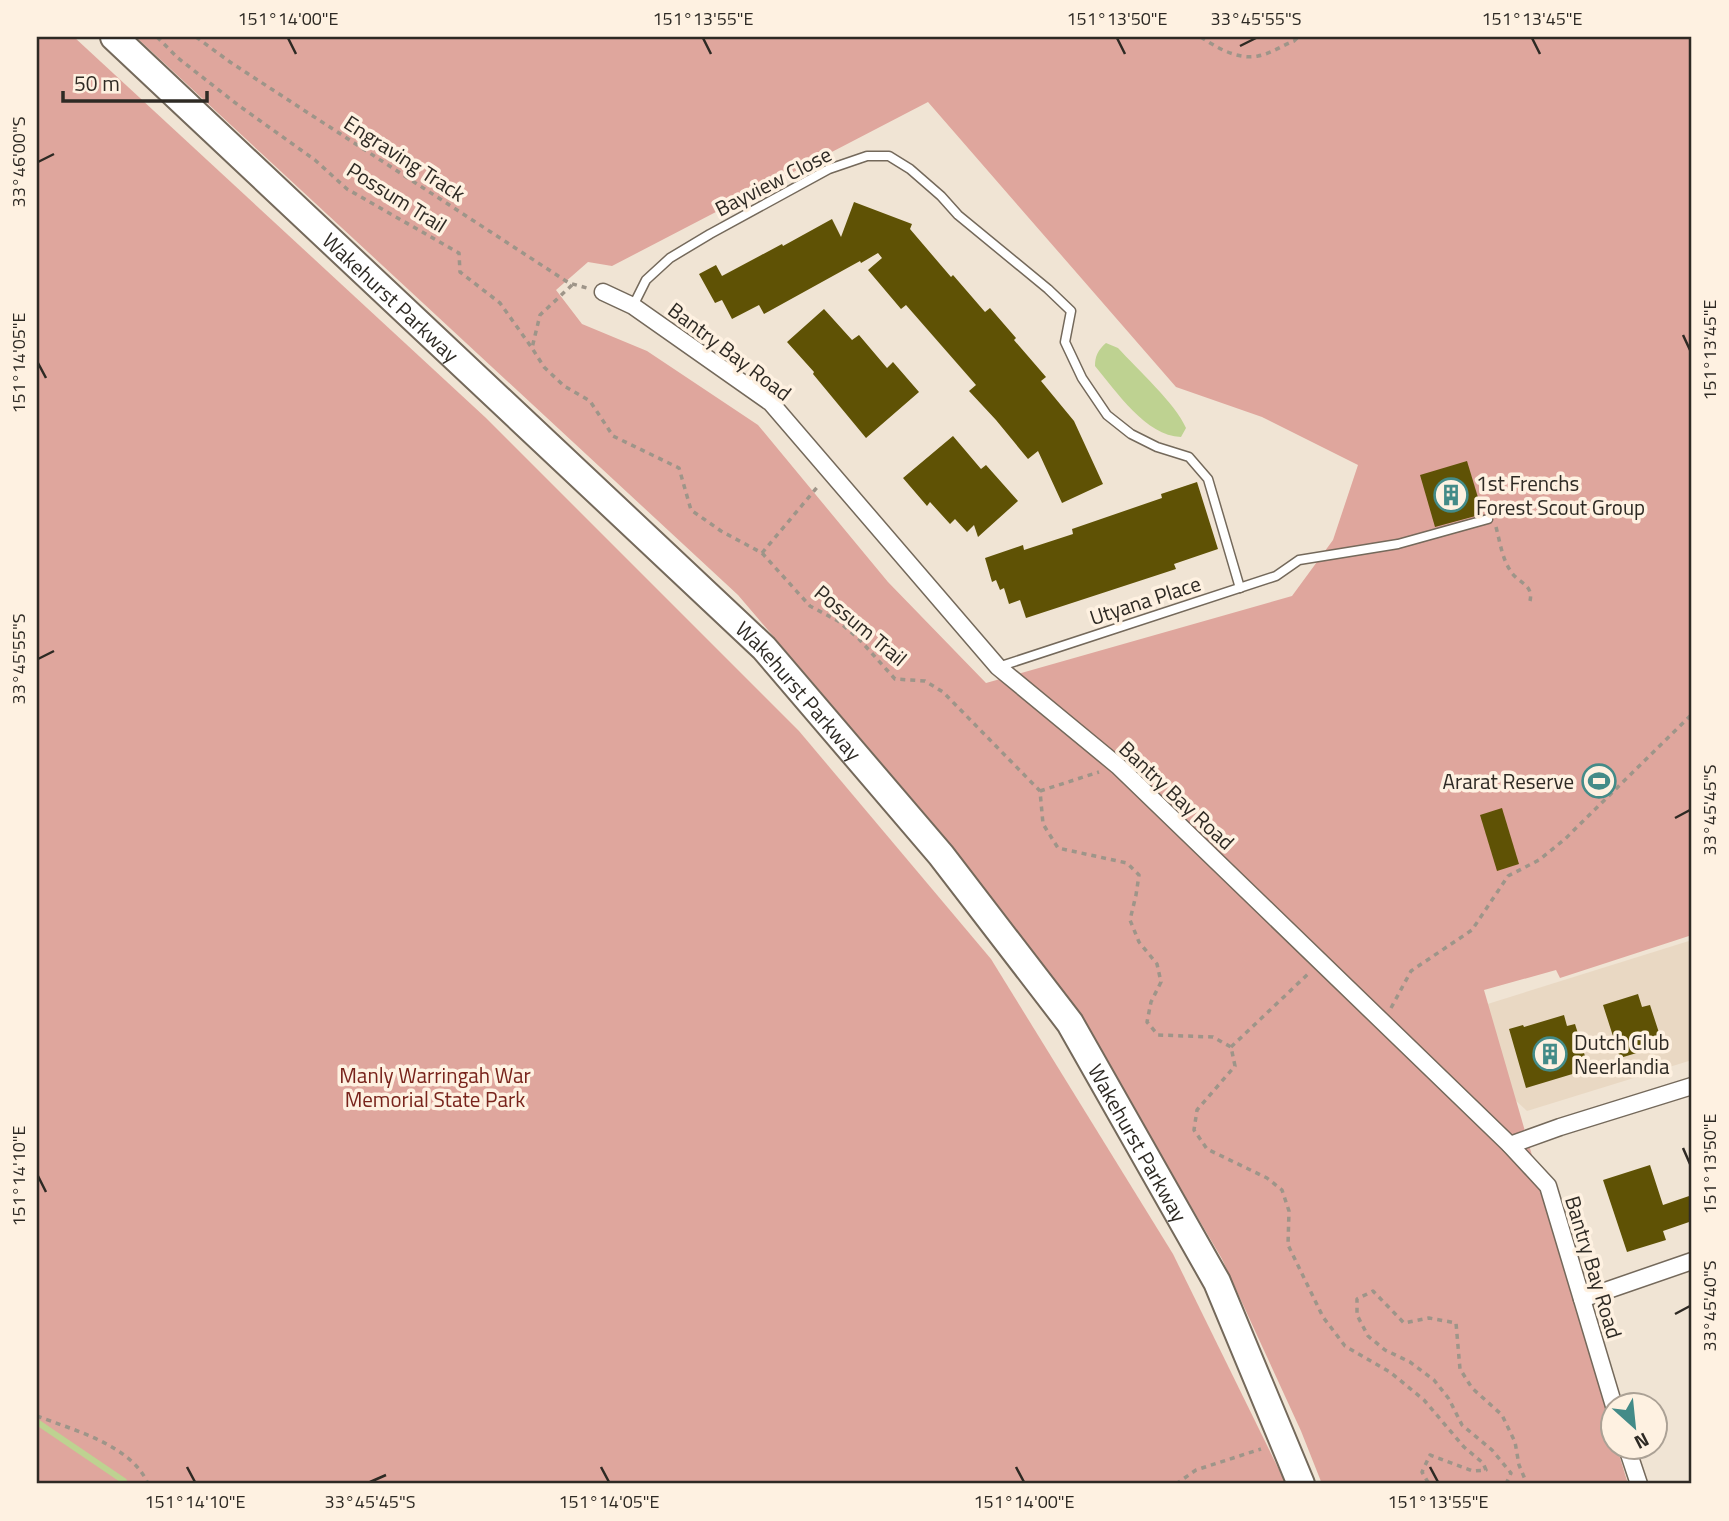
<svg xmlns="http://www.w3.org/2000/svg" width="1729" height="1521" font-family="'Titillium Web',sans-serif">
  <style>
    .built { fill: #e9d8c3 }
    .green { fill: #dfa69d; fill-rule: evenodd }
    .water { fill: #bed291 }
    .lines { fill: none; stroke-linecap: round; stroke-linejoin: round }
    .stream { stroke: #bed291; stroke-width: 6 }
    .building { fill: #5f5205 }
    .lane-casing { stroke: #74695b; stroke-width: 11 }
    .street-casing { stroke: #74695b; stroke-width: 19 }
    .primary-casing { stroke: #74695b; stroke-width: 30 }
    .path { stroke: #9e9589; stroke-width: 3.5; stroke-dasharray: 5 5; stroke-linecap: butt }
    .lane { stroke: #fff; stroke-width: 8 }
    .street { stroke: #fff; stroke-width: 16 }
    .primary { stroke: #fff; stroke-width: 26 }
    .ticks { fill: none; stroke: #2e2a24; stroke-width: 2.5 }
    .labels { text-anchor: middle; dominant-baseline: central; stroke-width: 7; stroke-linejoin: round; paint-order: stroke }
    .street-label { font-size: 21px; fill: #2e2a24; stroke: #fef1e1 }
    .poi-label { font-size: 21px; fill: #2e2a24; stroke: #fef1e1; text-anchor: start }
    .park-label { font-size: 21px; fill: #78231b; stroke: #fef1e1 }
    .neatline { fill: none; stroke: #2e2a24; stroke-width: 2.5 }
    .ticks-label { font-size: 18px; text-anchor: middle; fill: #2e2a24 }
  </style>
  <rect width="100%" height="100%" fill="#f0e4d4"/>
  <path class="built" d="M1692 940V1060L1527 1111 1430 1022Z"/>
  <g class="green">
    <path d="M37 37H74L486 418 799 731 991 959 1173 1254 1286 1484H37Z"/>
    <path d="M136 37H1692V935L1560 978 1556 970 1484 990 1613 1434 1614 1448H1617L1628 1484H1322L1301 1431 1222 1259 1074 1008 932 822 738 595ZM928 102 1176 387 1262 417 1358 465 1333 540 1292 596 986 683 888 582 758 425 647 351 582 324 556 290 588 262 612 266Z"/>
  </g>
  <path class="water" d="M1106 343 1118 348C1137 369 1176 404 1186 428L1181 437C1146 436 1116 391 1095 366 1095 356 1098 350 1106 343Z"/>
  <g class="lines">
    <path class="stream" d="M37 1422 124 1481 125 1484"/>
  </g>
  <g class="building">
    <path d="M854 202 912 224 910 229 951 277 953 275 985 312 990 308 1016 338 1014 340 1046 377 1041 381 1074 421 1103 484 1062 503 1038 451 1028 459 996 420 969 391 976 385 906 305 901 309 868 270 882 258 878 253 861 263 860 261 764 314 759 305 732 319 722 300 715 303 699 274 716 265 722 276 782 244 783 246 832 219 841 237Z"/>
    <path d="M824 309 852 340 859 335 887 368 893 362 919 392 866 438 813 374 814 372 787 342Z"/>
    <path d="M953 436 981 469 986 465 1018 501 978 537 974 525 967 532 955 519 950 524 930 502 927 506 903 478Z"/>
    <path d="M1467 461 1483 514 1435 527 1420 475Z"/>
    <path d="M1197 482 1218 549 1174 564 1176 569 1026 618 1020 600 1009 604 1004 588 1000 590 996 580 992 582 985 558 1023 545 1024 550 1073 534 1072 529 1162 498 1161 494Z"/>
    <path d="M1502 808 1519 864 1497 871 1480 815Z"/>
    <path d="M1638 994 1642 1007 1650 1005 1663 1045 1620 1058 1603 1005Z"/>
    <path d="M1564 1015 1567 1026 1575 1024 1589 1069 1526 1088 1509 1029 1523 1025 1524 1027Z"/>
    <path d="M1650 1165 1663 1205 1692 1195V1221L1663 1231 1666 1240 1627 1252 1603 1180Z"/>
  </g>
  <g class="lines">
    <defs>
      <g id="lane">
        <path d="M633 306 646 280 670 258 710 234 829 169 867 156H889L910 169 941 196 958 215 1048 289 1071 311 1065 342 1082 378 1107 415 1131 434 1157 447 1189 457 1208 479 1240 588"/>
        <path d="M998 667 1276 576 1299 560 1398 544 1488 519"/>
      </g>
      <g id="street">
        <path d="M603 292 633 306 771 403 998 667 1118 766 1510 1145 1548 1186 1614 1406"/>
        <path d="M1510 1145 1560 1127 1692 1086"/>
        <path d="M1582 1299 1692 1261"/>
        <path d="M1627 1448 1639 1484"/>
      </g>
      <g id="primary">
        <path id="s1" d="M114 37 764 648 941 855 1070 1023 1217 1282 1301 1484"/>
      </g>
    </defs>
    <use href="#lane" class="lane-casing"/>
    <use href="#street" class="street-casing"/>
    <use href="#primary" class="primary-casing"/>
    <g class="path">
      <path d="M157 37 178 58 238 105 315 160 347 189 459 253 460 272 500 303 532 348"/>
      <path d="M196 37 230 62 569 283 587 288"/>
      <path d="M1201 37C1217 48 1238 60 1258 56 1270 54 1283 45 1294 41L1298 37"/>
      <path d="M572 285 540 315 532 348 544 367 564 386 590 401 613 436 679 468 691 510 721 531 762 553 810 606 838 621 859 639 895 679 925 681 943 692 1040 791 1043 824 1058 848 1127 863 1139 875 1136 895 1130 920 1139 942 1157 964 1161 982 1151 1002 1147 1022 1158 1035 1213 1037 1231 1047 1235 1066 1197 1110 1194 1130 1207 1149 1267 1178 1282 1190 1289 1211 1288 1245 1323 1317 1345 1346 1390 1372 1424 1400 1464 1447 1483 1463 1486 1470 1473 1471 1430 1455 1422 1472 1429 1484"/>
      <path d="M1496 527C1500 542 1502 558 1510 570 1517 583 1534 584 1530 601"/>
      <path d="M762 553 819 485"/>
      <path d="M1040 791 1099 772"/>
      <path d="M1391 1008 1411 971 1472 930 1508 876 1539 860 1565 839 1692 714"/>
      <path d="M1231 1047 1308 974"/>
      <path d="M37 1416C73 1430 132 1445 148 1484"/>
      <path d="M1176 1484 1196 1470 1261 1449"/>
      <path d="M1506 1484 1511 1473 1492 1450 1462 1425 1449 1399 1434 1380 1410 1362 1385 1350 1368 1336 1357 1315V1299L1373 1291 1404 1323 1429 1318 1456 1323 1460 1369 1472 1388 1502 1415 1515 1442 1519 1465 1527 1484"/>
    </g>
    <use href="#lane" class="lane"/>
    <use href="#street" class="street"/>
    <use href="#primary" class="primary"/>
  </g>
  <path class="ticks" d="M288 38 296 54M703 38 711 54M1117 38 1125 54M1532 38 1540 54M1240 46 1256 38M38 162 54 154M1683 335 1690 350M38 363 46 378M38 659 54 651M1675 818 1690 810M1683 1148 1690 1164M38 1176 46 1192M1675 1314 1690 1306M187 1467 195 1482M601 1467 609 1482M1016 1467 1024 1482M1430 1467 1438 1482M370 1482 386 1475"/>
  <defs>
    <symbol id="building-ring" viewBox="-11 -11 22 22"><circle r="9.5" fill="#fef1e1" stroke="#438b88" stroke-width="1.5"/><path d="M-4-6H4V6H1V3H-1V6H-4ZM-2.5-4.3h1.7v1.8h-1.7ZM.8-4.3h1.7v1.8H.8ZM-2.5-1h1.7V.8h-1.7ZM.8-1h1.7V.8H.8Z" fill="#438b88"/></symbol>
    <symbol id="stadium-ring" viewBox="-11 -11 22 22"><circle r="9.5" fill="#fef1e1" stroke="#438b88" stroke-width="1.5"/><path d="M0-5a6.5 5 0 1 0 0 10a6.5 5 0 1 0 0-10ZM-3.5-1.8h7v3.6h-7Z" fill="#438b88"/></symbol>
  </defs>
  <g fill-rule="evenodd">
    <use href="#building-ring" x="1432" y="476" width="38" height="38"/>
    <use href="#stadium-ring" x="1580" y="762" width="38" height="38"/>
    <use href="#building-ring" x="1531" y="1035" width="38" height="38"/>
  </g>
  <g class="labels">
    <g class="street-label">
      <text transform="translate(405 158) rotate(33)">Engraving Track</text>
      <text transform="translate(773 181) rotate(-27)">Bayview Close</text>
      <text transform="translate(397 197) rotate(32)">Possum Trail</text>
      <text stroke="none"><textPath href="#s1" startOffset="380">Wakehurst Parkway</textPath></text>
      <text transform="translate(730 351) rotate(37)">Bantry Bay Road</text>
      <text transform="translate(1145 600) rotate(-18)">Utyana Place</text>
      <text transform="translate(861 625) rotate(40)">Possum Trail</text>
      <text stroke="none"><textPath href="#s1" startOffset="947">Wakehurst Parkway</textPath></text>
      <text transform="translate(1177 795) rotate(43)">Bantry Bay Road</text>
      <text stroke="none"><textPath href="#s1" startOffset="1514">Wakehurst Parkway</textPath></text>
      <text transform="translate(1594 1267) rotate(73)">Bantry Bay Road</text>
    </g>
    <g class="poi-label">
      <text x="1476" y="483">1st Frenchs<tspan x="1476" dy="24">Forest Scout Group</tspan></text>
      <text x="1574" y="781" text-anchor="end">Ararat Reserve</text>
      <text x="1574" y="1042">Dutch Club<tspan x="1574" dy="24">Neerlandia</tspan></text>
    </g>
    <g class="park-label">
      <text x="435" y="1075">Manly Warringah War<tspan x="435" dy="24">Memorial State Park</tspan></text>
    </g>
  </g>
  <rect width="1729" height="1521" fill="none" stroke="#fef1e1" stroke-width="77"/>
  <g transform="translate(1634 1426) rotate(153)"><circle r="33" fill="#fef1e1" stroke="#aba195" stroke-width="2"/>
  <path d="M0-5L12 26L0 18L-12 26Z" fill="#438b88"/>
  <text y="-10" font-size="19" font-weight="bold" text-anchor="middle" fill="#2e2a24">N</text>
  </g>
  <path d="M63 91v10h144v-10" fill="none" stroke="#2e2a24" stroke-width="3.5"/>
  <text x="74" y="91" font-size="21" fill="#2e2a24" stroke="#fef1e1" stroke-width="5" paint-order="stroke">50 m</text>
  <rect x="38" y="38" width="1652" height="1444" class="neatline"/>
  <g class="ticks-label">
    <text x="288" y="25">151°14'00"E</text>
    <text x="703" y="25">151°13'55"E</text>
    <text x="1117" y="25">151°13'50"E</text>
    <text x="1256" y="25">33°45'55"S</text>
    <text x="1532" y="25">151°13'45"E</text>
    <text transform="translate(19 162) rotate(-90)" y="6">33°46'00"S</text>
    <text transform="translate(1710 350) rotate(-90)" y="6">151°13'45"E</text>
    <text transform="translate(19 363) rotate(-90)" y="6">151°14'05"E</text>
    <text transform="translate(19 659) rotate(-90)" y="6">33°45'55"S</text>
    <text transform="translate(1710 810) rotate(-90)" y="6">33°45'45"S</text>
    <text transform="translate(1710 1164) rotate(-90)" y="6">151°13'50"E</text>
    <text transform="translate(19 1176) rotate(-90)" y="6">151°14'10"E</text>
    <text transform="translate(1710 1306) rotate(-90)" y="6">33°45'40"S</text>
    <text x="195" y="1508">151°14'10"E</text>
    <text x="370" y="1508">33°45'45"S</text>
    <text x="609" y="1508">151°14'05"E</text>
    <text x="1024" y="1508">151°14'00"E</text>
    <text x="1438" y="1508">151°13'55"E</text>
  </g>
</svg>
